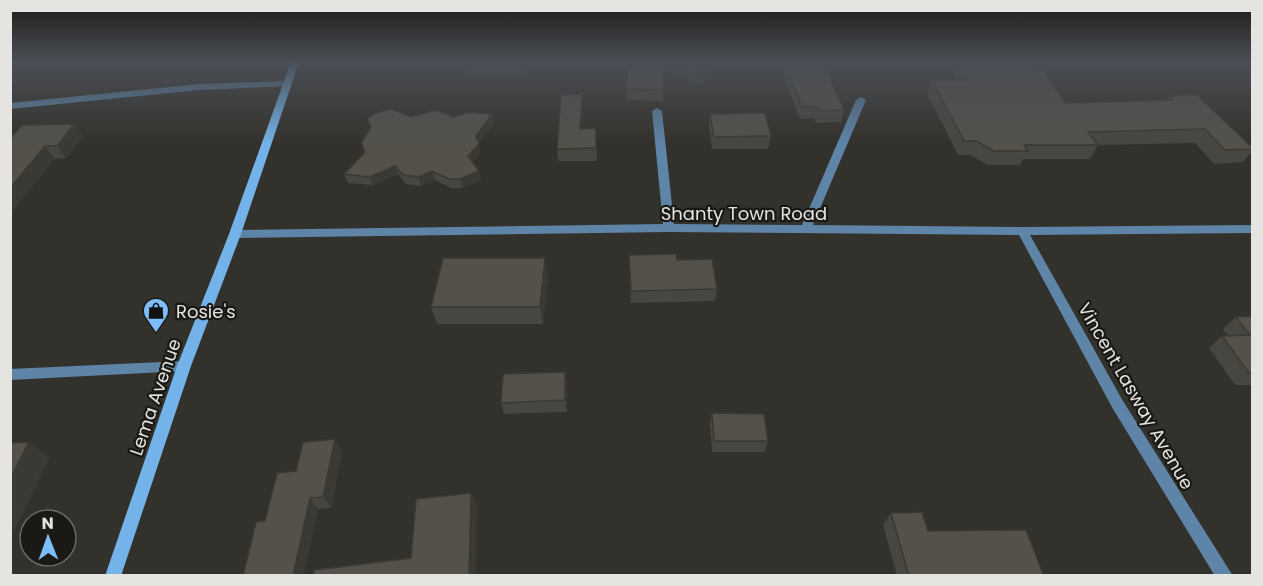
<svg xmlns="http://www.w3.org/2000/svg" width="1263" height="586" font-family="Poppins,sans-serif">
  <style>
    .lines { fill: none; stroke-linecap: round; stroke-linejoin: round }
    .street { fill: #5e84a7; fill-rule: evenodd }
    .secondary { fill: #74b3ea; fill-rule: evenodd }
    .wall { fill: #474640 }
    .shaded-wall { fill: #3a3934 }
    .building { fill: #53514a; stroke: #3a3934; stroke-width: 1.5 }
    .labels { text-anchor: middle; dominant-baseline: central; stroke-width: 4.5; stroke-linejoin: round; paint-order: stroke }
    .street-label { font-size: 18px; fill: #e5e4e0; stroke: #1a1916 }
    .poi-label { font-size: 18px; fill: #e5e4e0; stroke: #1a1916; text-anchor: start }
  </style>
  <rect width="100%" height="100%" fill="#33312b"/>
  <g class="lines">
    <g class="street">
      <path d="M288 81 291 82V86L199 90 10 109V103L199 84Z"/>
      <path d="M861 97 866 100 813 225 1022 227 1252 225V233L1030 235 1123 401 1233 576H1215L1113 409 1019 235 669 232 235 238 229 234 235 230 663 224 652 111 657 108 662 111 674 224 802 225 856 100Z"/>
      <path d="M184 361 189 362 191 366 189 370 184 371 10 380V369Z"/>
    </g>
    <path class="secondary" d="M291 62H299L241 234 191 366 121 576H105L177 366 229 234Z"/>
  </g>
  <g class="wall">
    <path d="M468 62H527L525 76H467L466 70Z"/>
    <path d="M637 62H734L698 84 663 67V101L626 100V89L637 67Z"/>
    <path d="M784 62H823L844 110 841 122 816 123 814 118 800 119 782 71Z"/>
    <path d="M948 62H1037L1065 103 1167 100 1170 96 1252 147V151L1243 162 1214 164 1195 143 1098 145 1090 159H1023L1020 165H988L970 155H958L927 93 932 80H957Z"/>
    <path d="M583 106 582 129 596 128 597 161H558L557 149Z"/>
    <path d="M492 114 494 123 478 144 480 153 472 162 481 180 462 188H451L435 180 421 186 406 184 398 174 373 185 348 183 344 174 365 153 361 143 370 128 367 119Z"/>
    <path d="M710 114 771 136 768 149H712L709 126Z"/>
    <path d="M83 137 66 158 55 159 10 139Z"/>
    <path d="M629 255 677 260 717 289 715 301 631 303Z"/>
    <path d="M548 276 543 324H437L431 307Z"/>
    <path d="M1252 316V385H1235L1209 348 1222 336H1228L1223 329 1236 317Z"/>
    <path d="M565 372 567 384V412L504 414 501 403Z"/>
    <path d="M712 413 768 441 765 452H712L710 424Z"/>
    <path d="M335 439 342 451 331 508 318 509 265 521 296 471Z"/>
    <path d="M891 513 928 531 1044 576H897L883 525Z"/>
  </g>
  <g class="shaded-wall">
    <path d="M525 62H527L525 76 524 70Z"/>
    <path d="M717 62H734L698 84 699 73Z"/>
    <path d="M582 94 583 106 581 141 580 129Z"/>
    <path d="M492 114 494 123 478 145 476 136Z"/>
    <path d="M74 124 83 137 66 158 57 146Z"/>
    <path d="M479 144 480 153 470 165 468 156Z"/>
    <path d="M45 146 55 159 10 215V188Z"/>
    <path d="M395 166 398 174 373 185 370 177Z"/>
    <path d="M432 171 435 180 421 186 419 177Z"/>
    <path d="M479 171 481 180 462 188 460 179Z"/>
    <path d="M545 258 548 276 543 324 540 307Z"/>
    <path d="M565 372 567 384V412L565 400Z"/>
    <path d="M335 439 342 451 331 508 323 497Z"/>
    <path d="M29 442 50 457 10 538V479Z"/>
    <path d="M471 493 477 507 476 576H469Z"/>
    <path d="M310 498 318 509 304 576H293Z"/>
  </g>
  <g class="building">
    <path d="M468 62H525L524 70H466Z"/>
    <path d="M638 62H663V90L626 89 628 67H638Z"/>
    <path d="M675 62H717L699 73Z"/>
    <path d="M785 62H823L844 110 819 111 817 106 802 107Z"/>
    <path d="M960 62H1037L1065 103 1173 100 1170 96 1196 94 1252 147V149L1225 150 1205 129 1088 132 1098 145H1024L1028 151H994L976 141H964L932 80H968Z"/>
    <path d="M582 94 580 129 596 128V148L557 149 561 95Z"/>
    <path d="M392 109 411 117 436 110 454 117 468 112 492 114 476 136 479 144 468 156 479 171 460 179H449L432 171 419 177 403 175 395 166 370 177 344 174 365 152 361 143 371 127 367 119 376 113Z"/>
    <path d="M765 113 771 136 714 137 710 114Z"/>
    <path d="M74 124 57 146H45L10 188V139L22 125Z"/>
    <path d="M676 254 677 260 712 259 717 289 631 291 629 255Z"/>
    <path d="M443 258H545L540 307H431Z"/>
    <path d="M1252 316V373H1249L1222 336 1250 335 1236 317Z"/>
    <path d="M565 372V400L501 403 503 374Z"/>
    <path d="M712 413 764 414 768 441H714Z"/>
    <path d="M335 439 323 497 310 498 293 576H243L256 522 265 521 277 473 296 471 303 442Z"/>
    <path d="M29 442 10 479V443Z"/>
    <path d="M471 493 469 576H313L314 570 411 558 416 499Z"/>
    <path d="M922 512 928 531 1026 530 1044 576H909L891 513Z"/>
  </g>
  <linearGradient id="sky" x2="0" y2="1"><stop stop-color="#1c1b18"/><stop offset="0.43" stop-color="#4a4e55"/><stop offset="1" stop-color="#4a4e55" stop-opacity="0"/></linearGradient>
  <rect width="1263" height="144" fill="url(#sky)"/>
  <defs>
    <symbol id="shop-pin" viewBox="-11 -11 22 30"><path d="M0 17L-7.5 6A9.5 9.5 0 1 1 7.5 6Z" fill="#7cbef9" stroke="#1a1916"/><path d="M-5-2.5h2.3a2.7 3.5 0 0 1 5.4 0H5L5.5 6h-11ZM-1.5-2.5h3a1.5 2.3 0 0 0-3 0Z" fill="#111"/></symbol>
  </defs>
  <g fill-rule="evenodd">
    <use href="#shop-pin" x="141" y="296" width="30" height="40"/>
  </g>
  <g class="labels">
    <g class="street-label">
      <text x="744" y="213">Shanty Town Road</text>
      <text transform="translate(1136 396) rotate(60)">Vincent Lasway Avenue</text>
      <text transform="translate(155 397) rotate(-71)">Lema Avenue</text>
    </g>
    <g class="poi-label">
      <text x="176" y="311">Rosie's</text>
    </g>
  </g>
  <rect width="1263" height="586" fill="none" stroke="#e5e4e0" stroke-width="24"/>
  <g transform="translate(48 538) rotate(359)"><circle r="28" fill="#1a1916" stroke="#6b6a67" stroke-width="1.5"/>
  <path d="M0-4.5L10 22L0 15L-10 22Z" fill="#7cbef9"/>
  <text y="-9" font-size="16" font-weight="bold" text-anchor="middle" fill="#e5e4e0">N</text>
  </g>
</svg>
